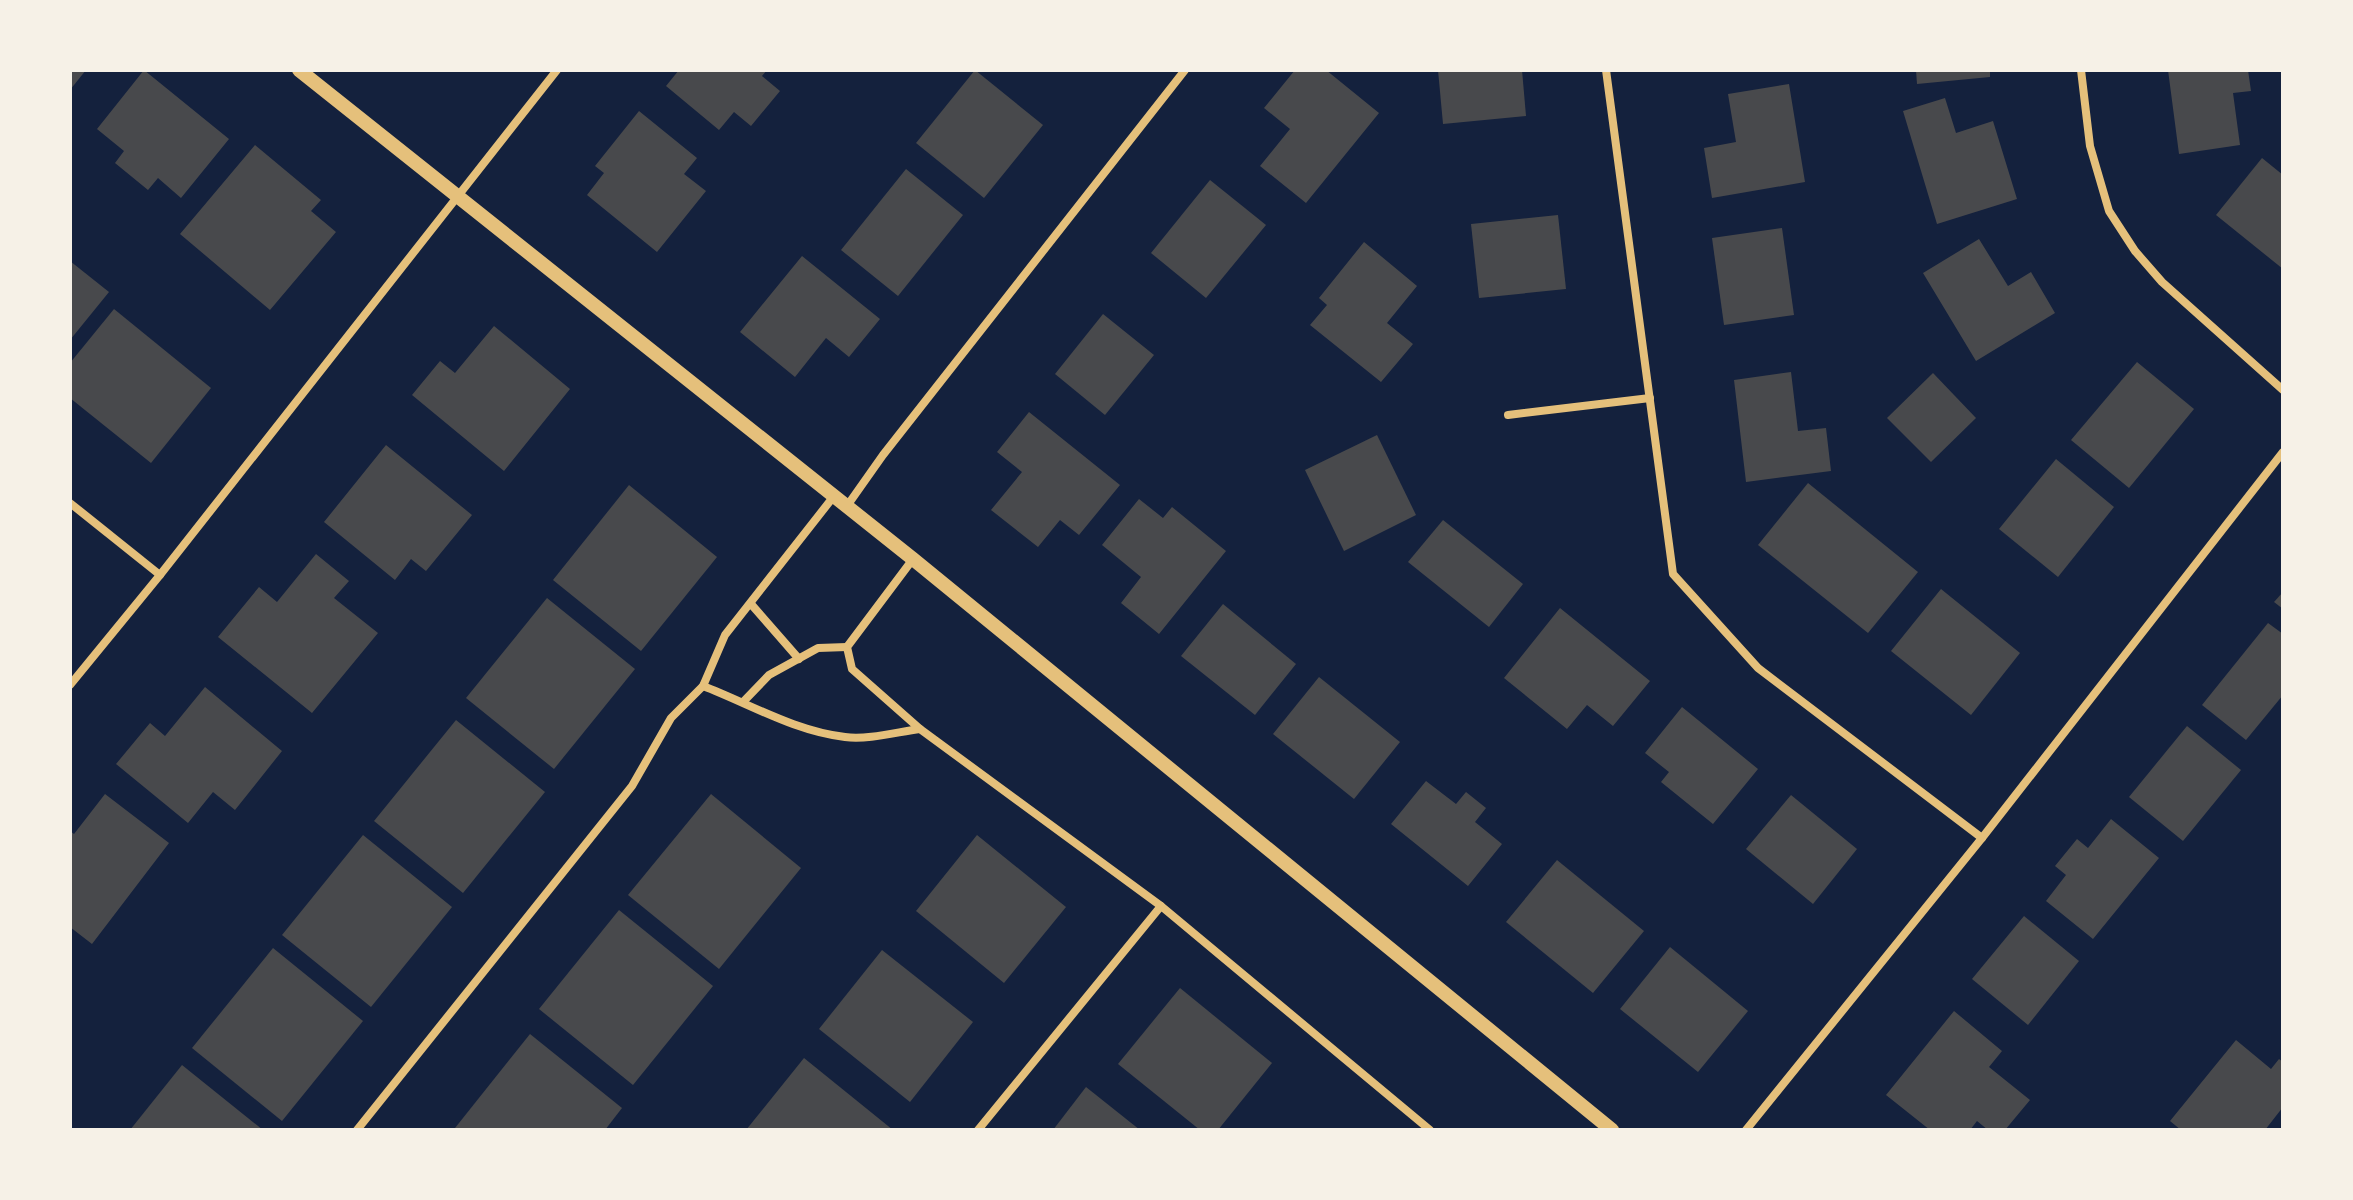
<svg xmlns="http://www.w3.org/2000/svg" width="2353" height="1200" font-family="Quicksand,sans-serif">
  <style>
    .building { fill: #48494c }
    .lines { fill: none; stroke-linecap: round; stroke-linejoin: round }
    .minor { stroke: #e5c07b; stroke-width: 8 }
    .tertiary { stroke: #e5c07b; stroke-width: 14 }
  </style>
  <rect width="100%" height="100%" fill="#14213d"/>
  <g class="building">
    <path d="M70 70H86L70 90Z"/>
    <path d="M144 70 229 139 181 198 158 178 148 190 115 163 124 151 97 129Z"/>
    <path d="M679 70H767L762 76 780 91 751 126 734 112 719 130 666 86Z"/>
    <path d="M975 70 1043 125 984 198 916 143Z"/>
    <path d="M1295 70H1326L1379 113 1306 203 1260 166 1290 129 1264 108Z"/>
    <path d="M1438 70H1522L1526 116 1443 124Z"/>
    <path d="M1916 70H1990V77L1917 84Z"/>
    <path d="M2168 70H2248L2251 91 2233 93 2240 145 2179 154Z"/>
    <path d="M1789 84 1805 182 1712 198 1704 148 1736 142 1728 94Z"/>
    <path d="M1945 98 1956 133 1993 121 2017 199 1937 224 1903 111Z"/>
    <path d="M639 111 697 158 684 174 706 191 657 252 587 195 604 173 595 166Z"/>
    <path d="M255 145 321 200 311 211 336 232 270 310 180 234Z"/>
    <path d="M2262 158 2283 175V269L2216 215Z"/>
    <path d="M906 169 963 215 898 296 841 250Z"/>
    <path d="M1210 180 1266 225 1206 298 1151 253Z"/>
    <path d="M1558 215 1566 289 1479 298 1471 224Z"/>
    <path d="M1782 228 1794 315 1724 325 1712 238Z"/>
    <path d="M1979 239 2008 286 2031 272 2055 313 1976 361 1923 273Z"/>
    <path d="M1364 242 1417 286 1387 323 1413 344 1381 382 1310 325 1327 305 1319 298Z"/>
    <path d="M802 256 880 319 849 357 826 338 795 377 740 332Z"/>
    <path d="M70 261 109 292 70 340Z"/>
    <path d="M114 309 211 388 151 463 70 398V363Z"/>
    <path d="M1103 314 1154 355 1105 415 1055 374Z"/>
    <path d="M494 326 570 389 504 471 412 395 440 361 455 373Z"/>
    <path d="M2137 362 2194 409 2129 488 2071 440Z"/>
    <path d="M1791 372 1798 431 1826 428 1831 471 1746 482 1734 380Z"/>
    <path d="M1933 373 1976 418 1931 462 1887 418Z"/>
    <path d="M1029 412 1120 485 1079 535 1060 520 1038 547 991 510 1022 472 997 452Z"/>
    <path d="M1377 435 1416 515 1344 551 1305 470Z"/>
    <path d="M386 445 472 515 426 571 411 559 395 580 324 522Z"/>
    <path d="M2056 459 2114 507 2058 577 1999 529Z"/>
    <path d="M1808 483 1918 572 1868 633 1758 545Z"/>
    <path d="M629 485 717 557 641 651 553 580Z"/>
    <path d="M1139 499 1163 518 1172 507 1226 551 1159 634 1121 603 1141 577 1102 545Z"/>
    <path d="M1443 520 1523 584 1489 627 1408 562Z"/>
    <path d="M316 554 349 581 334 598 378 633 312 713 218 637 259 587 277 602Z"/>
    <path d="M1941 589 2020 653 1971 715 1891 651Z"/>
    <path d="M2283 592V609L2274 602Z"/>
    <path d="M547 598 635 669 554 769 466 698Z"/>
    <path d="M1223 604 1296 664 1255 715 1181 656Z"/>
    <path d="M1560 608 1650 681 1613 726 1587 705 1567 729 1504 678Z"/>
    <path d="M2268 623 2283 634V695L2246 740 2202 705Z"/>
    <path d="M1319 677 1400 742 1354 799 1273 734Z"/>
    <path d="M205 687 282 751 235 810 213 792 188 823 116 764 150 723 165 736Z"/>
    <path d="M1682 707 1758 769 1713 824 1661 782 1669 772 1645 753Z"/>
    <path d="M456 720 545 792 463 893 374 821Z"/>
    <path d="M2187 726 2241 770 2183 841 2129 797Z"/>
    <path d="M1426 781 1456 804 1466 792 1486 808 1475 822 1502 844 1468 886 1391 824Z"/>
    <path d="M105 794 169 843 92 944 70 927V831L74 834Z"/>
    <path d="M711 794 801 868 719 969 628 895Z"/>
    <path d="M1791 795 1857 849 1813 904 1746 849Z"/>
    <path d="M2111 819 2159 858 2093 939 2046 901 2066 875 2055 866 2077 839 2088 848Z"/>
    <path d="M363 835 452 907 371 1007 282 935Z"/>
    <path d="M977 835 1066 907 1004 983 916 911Z"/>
    <path d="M1557 860 1644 931 1593 993 1506 922Z"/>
    <path d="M619 910 713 986 633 1085 539 1009Z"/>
    <path d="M2024 916 2079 961 2028 1025 1972 979Z"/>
    <path d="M1670 947 1748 1011 1698 1072 1620 1009Z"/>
    <path d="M273 948 363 1021 282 1121 192 1048Z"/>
    <path d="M882 950 973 1022 910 1102 819 1029Z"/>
    <path d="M1180 988 1272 1063 1218 1130H1200L1118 1064Z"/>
    <path d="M1954 1011 2002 1051 1989 1067 2030 1100 2005 1130H1988L1977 1121 1970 1130H1930L1886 1095Z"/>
    <path d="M530 1034 622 1108 605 1130H458L455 1128Z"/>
    <path d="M2236 1040 2271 1069 2279 1059 2283 1062V1107L2265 1130H2181L2170 1121Z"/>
    <path d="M804 1058 893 1130H746Z"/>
    <path d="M182 1065 263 1130H130Z"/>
    <path d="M1086 1087 1140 1130H1053Z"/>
  </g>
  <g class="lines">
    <g class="minor">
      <path d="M1606 70 1673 574 1758 668 1982 838"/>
      <path d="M2081 70 2090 146 2109 211 2135 251 2162 282 2283 390"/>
      <path d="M1508 415 1650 398"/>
      <path d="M70 503 160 575"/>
      <path d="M847 506 883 455 1185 70"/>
      <path d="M913 559 847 647 852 669 920 729"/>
      <path d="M751 604 799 659"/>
      <path d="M70 685 160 575 557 70"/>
      <path d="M703 686C750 704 794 731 845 737 868 740 897 732 920 729L1161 906 1430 1130"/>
      <path d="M744 701 769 675 818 648 847 647"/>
      <path d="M357 1130 632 786 671 718 703 686 725 635 834 496"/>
      <path d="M978 1130 1161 906"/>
      <path d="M1746 1130 1982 838 2283 452"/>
    </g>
    <path class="tertiary" d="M299 70 913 559 1612 1130"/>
  </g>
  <rect width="2353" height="1200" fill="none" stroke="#f6f1e7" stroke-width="144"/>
</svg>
